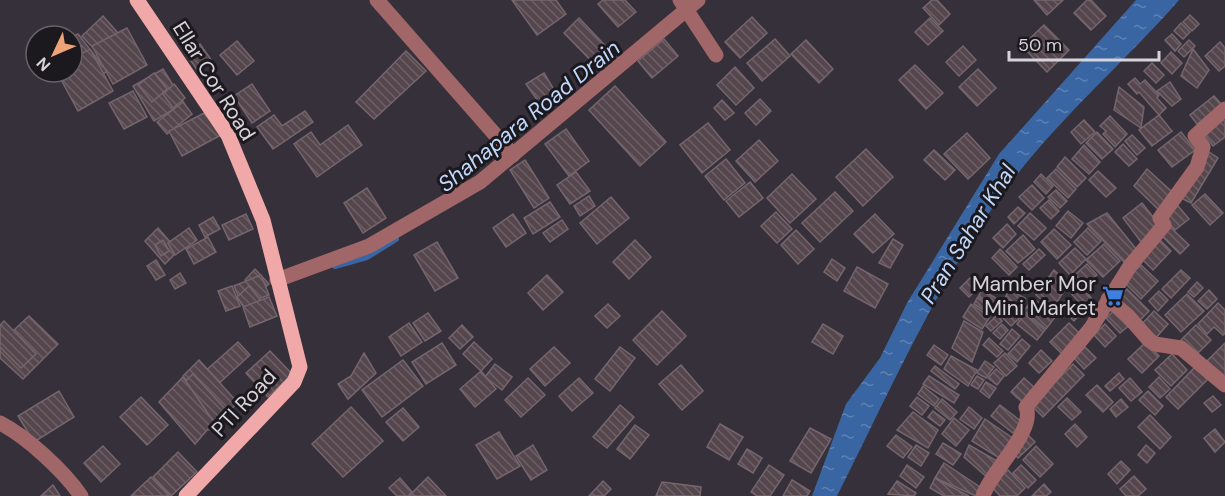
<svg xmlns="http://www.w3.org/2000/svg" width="1225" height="496" font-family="'DM Sans',sans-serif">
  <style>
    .water { fill: url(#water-ripples) }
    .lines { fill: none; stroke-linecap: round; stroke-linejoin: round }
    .stream { stroke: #3966a3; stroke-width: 6 }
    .building { fill: url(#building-back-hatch); stroke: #75666d; stroke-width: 1.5 }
    .minor { stroke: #a16667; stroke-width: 15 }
    .major { stroke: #f1a8a9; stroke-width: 15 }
    .labels { text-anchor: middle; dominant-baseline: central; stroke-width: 6; stroke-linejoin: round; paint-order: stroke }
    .street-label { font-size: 21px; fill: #d7d3da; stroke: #1c191e }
    .poi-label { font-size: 21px; fill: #d7d3da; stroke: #1c191e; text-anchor: end }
    .water-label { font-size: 22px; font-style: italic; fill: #bfd8fb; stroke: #1c191e }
  </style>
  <defs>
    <pattern id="water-ripples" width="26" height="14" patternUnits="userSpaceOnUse" patternTransform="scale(1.5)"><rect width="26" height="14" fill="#3966a3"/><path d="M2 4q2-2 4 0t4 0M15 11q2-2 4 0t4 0" fill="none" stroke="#5e82b3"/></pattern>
    <pattern id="building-back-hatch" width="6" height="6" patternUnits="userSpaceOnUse" patternTransform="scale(1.5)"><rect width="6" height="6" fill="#54464c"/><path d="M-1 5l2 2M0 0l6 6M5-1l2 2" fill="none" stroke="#6c6065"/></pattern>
  </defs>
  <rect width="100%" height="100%" fill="#36303a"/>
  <path class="water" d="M1136 0H1179C1124 63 1060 117 1009 185 938 280 890 391 837 496H812L846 404 880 358 907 303 999 154Z"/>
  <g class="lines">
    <path class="stream" d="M335 266 367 257 396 239"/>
  </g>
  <g class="building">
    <path d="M512 0H556L566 14 537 35Z"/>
    <path d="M603 0H625L636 12 618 27 598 4Z"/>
    <path d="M932 0H937L950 14 939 25 923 8Z"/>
    <path d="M1034 0H1063L1047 15Z"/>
    <path d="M1087 0H1091L1106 16 1091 30 1074 13Z"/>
    <path d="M1190 15 1199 24 1192 31 1183 22Z"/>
    <path d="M103 16 133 50 112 68 82 36Z"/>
    <path d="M752 17 767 33 740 58 725 42Z"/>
    <path d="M579 18 617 58 602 72 564 33Z"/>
    <path d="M930 18 943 31 928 45 915 32Z"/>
    <path d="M1181 23 1190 32 1183 39 1174 31Z"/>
    <path d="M1044 25 1069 50 1047 72 1022 46Z"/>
    <path d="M127 28 147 65 113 84 92 46Z"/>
    <path d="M78 34 107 71 76 94 60 72H72V37Z"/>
    <path d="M1172 34 1181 44 1175 51 1165 40Z"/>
    <path d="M664 39 678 56 652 78 638 61Z"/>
    <path d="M775 39 790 56 762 81 747 63Z"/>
    <path d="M806 40 833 69 819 83 791 54Z"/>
    <path d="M1189 40 1195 46 1184 57 1178 51Z"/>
    <path d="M237 41 254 61 237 75 220 55Z"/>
    <path d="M1220 42 1225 48V66L1219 71 1205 56Z"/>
    <path d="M200 44 212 61 198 71 186 54Z"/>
    <path d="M963 46 976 60 959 76 946 62Z"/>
    <path d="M90 49 113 91 78 111 57 72H72V59Z"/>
    <path d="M1193 49 1209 70 1197 88 1181 76Z"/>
    <path d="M406 51 426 71 374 119 356 102Z"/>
    <path d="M1171 52 1182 63 1172 74 1161 63Z"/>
    <path d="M1152 63 1164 75 1156 83 1144 71Z"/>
    <path d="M915 65 943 93 926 109 899 80Z"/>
    <path d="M735 67 754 88 736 105 717 85Z"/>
    <path d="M163 69 184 103 154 121 133 86Z"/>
    <path d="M978 69 996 88 977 106 959 87Z"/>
    <path d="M154 73 167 89 152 102 138 85Z"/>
    <path d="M544 73 556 93 540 104 526 84Z"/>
    <path d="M1135 78 1140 84 1145 80 1159 95 1157 98 1166 108 1159 115 1139 92 1137 94 1128 84Z"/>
    <path d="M1170 82 1181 99 1172 106 1157 91Z"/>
    <path d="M174 84 185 98 173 108 163 94Z"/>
    <path d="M252 84 270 111 252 123 234 96Z"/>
    <path d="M615 86 666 142 640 166 589 110Z"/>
    <path d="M1119 87 1144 107 1141 128 1114 110Z"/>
    <path d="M133 91 147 117 124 129 109 103Z"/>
    <path d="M1214 96 1222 105 1197 124 1190 115Z"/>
    <path d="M760 99 771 111 756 125 745 113Z"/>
    <path d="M722 100 734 113 725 120 714 108Z"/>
    <path d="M183 102 192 114 167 134 157 122Z"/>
    <path d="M210 110 223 134 182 156 169 131Z"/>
    <path d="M305 111 313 122 273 149 257 127 274 115 282 126Z"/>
    <path d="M1159 115 1172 131 1152 146 1139 130Z"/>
    <path d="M1110 116 1127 134 1115 147 1103 134 1106 131 1100 126Z"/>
    <path d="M1222 118 1225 122V137L1213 146 1203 133Z"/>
    <path d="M1084 120 1095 132 1081 144 1071 132Z"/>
    <path d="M708 123 730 150 702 173 680 145Z"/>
    <path d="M348 125 362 145 317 177 294 144 311 132 320 145Z"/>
    <path d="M566 129 589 161 569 176 545 144Z"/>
    <path d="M1097 132 1113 149 1102 159 1086 143Z"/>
    <path d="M1181 132 1195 150 1172 167 1158 150Z"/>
    <path d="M967 133 990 158 968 179 944 154Z"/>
    <path d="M1132 135 1145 148 1137 155 1125 141Z"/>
    <path d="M759 140 778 161 755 182 736 161Z"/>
    <path d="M1123 144 1137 159 1129 166 1115 152Z"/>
    <path d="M1084 145 1100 162 1089 174 1072 159Z"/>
    <path d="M866 149 893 177 863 206 836 177Z"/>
    <path d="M934 150 955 170 945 180 924 160Z"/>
    <path d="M1209 152 1218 158 1191 203 1181 198Z"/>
    <path d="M1065 157 1086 178 1077 187 1057 167Z"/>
    <path d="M726 159 745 183 724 200 705 176Z"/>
    <path d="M525 160 549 198 534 208 510 170Z"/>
    <path d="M1056 169 1076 189 1068 198 1047 178Z"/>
    <path d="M1147 169 1172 192 1161 212 1134 186Z"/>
    <path d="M1098 171 1116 188 1106 197 1089 180Z"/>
    <path d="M576 172 590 191 570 204 557 185Z"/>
    <path d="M792 174 816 199 790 223 767 198Z"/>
    <path d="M1041 174 1053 186 1046 194 1034 182Z"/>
    <path d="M750 182 763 198 739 217 726 201Z"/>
    <path d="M1032 185 1044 198 1032 210 1019 197Z"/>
    <path d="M367 188 386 218 363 233 344 203Z"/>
    <path d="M1056 190 1067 201 1060 208 1048 197Z"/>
    <path d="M835 192 853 211 820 242 802 223Z"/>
    <path d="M1205 194 1223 213 1210 225 1192 205Z"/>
    <path d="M589 196 595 206 580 216 574 206Z"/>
    <path d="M611 197 629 218 597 244 580 223Z"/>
    <path d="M1049 200 1059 211 1051 219 1040 208Z"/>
    <path d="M550 202 560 217 533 234 524 218Z"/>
    <path d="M1142 203 1161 227 1141 242 1123 218Z"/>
    <path d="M1178 206 1189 219 1175 230 1164 217Z"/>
    <path d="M1018 207 1025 213 1014 224 1008 217Z"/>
    <path d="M1068 211 1083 223 1071 238 1056 226Z"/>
    <path d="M776 212 792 229 777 243 761 226Z"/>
    <path d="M1030 213 1046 228 1034 240 1018 226Z"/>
    <path d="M1107 213 1137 250 1127 265 1087 224Z"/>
    <path d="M246 214 253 229 229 240 222 225Z"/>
    <path d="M513 214 526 233 506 247 493 228Z"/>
    <path d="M875 214 894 234 873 253 854 234Z"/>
    <path d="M213 217 220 229 205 237 199 225Z"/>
    <path d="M562 220 568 229 550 242 543 233Z"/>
    <path d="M1007 224 1016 234 1003 248 993 238Z"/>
    <path d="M1168 225 1189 245 1180 254 1160 234Z"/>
    <path d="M158 228 178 251 165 264 145 241Z"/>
    <path d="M189 228 197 240 175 255 168 243Z"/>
    <path d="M1088 228 1101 241 1087 255 1074 242Z"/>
    <path d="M1054 229 1071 245 1057 259 1041 242Z"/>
    <path d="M796 230 814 249 798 264 781 245Z"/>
    <path d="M1023 235 1035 249 1018 263 1006 251Z"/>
    <path d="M208 237 216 252 194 264 186 249Z"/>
    <path d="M893 239 903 245 890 268 879 263Z"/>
    <path d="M1159 239 1171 251 1153 270 1141 258Z"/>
    <path d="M163 240 169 251 161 256 155 245Z"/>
    <path d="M635 240 651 257 629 279 613 262Z"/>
    <path d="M437 242 458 278 435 291 414 255Z"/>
    <path d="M1104 244 1120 261 1103 277 1086 260Z"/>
    <path d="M1075 248 1086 259 1070 275 1059 263Z"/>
    <path d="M1000 249 1017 267 1009 275 992 258Z"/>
    <path d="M1039 249 1045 255 1029 270 1023 264Z"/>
    <path d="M832 259 845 268 837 281 824 272Z"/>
    <path d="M156 260 165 275 156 280 147 266Z"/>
    <path d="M1087 264 1097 275 1085 286 1075 275Z"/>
    <path d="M1141 265 1158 281 1141 299 1124 282Z"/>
    <path d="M857 267 888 284 875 308 844 291Z"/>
    <path d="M255 269 269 284 258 294 245 280Z"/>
    <path d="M1054 270 1069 284 1052 309 1036 295Z"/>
    <path d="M1181 270 1190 278 1171 298 1162 289Z"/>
    <path d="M180 273 186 283 175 289 170 280Z"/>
    <path d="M261 275 269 295 242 305 234 286Z"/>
    <path d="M547 275 563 292 543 310 528 293Z"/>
    <path d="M970 278 979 287 969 297 960 288Z"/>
    <path d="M1197 282 1203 288 1194 297 1188 292Z"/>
    <path d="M1079 284 1094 301 1085 309 1070 292Z"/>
    <path d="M232 286 240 306 226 311 218 291Z"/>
    <path d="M249 286 261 301 248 312 237 297Z"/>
    <path d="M1127 289 1149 311 1137 323 1115 301Z"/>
    <path d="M982 290 999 300 995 306 978 297Z"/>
    <path d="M1009 290 1025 298 1022 306 1005 298Z"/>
    <path d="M1209 290 1217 299 1207 309 1198 301Z"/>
    <path d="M1159 291 1168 300 1158 311 1149 301Z"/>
    <path d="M1187 294 1204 311 1181 332 1165 315Z"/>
    <path d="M269 297 277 316 250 327 243 307Z"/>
    <path d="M977 298 995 309 991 315 974 304Z"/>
    <path d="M1033 298 1056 316 1046 329 1024 311Z"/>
    <path d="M1068 298 1083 311 1074 321 1059 307Z"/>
    <path d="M1010 302 1023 315 1011 326 998 313Z"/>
    <path d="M1218 303 1225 310V334L1223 335 1214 327 1207 334 1198 324Z"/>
    <path d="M608 304 620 316 607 328 595 316Z"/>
    <path d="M971 304 990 317 982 329 963 317Z"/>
    <path d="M1118 307 1132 323 1120 333 1106 318Z"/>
    <path d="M662 311 686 336 657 365 633 340Z"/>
    <path d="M1154 311 1168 324 1154 340 1140 326Z"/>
    <path d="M428 313 441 331 425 341 413 323Z"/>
    <path d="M1025 314 1045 330 1037 340 1017 324Z"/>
    <path d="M997 315 1002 321 991 331 986 326Z"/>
    <path d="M29 316 58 344 23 379 0 358V343Z"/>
    <path d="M4 321 36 354 21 368 0 347V325Z"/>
    <path d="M964 321 983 332 972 362 952 348Z"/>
    <path d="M409 323 422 342 401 356 389 337Z"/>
    <path d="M1069 323 1080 334 1062 354 1050 342Z"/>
    <path d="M823 324 843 336 833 354 812 342Z"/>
    <path d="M1002 324 1008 330 1000 339 993 333Z"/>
    <path d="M1105 324 1116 336 1105 347 1094 335Z"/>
    <path d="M462 325 473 337 460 349 449 338Z"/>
    <path d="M1196 325 1211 340 1196 355 1181 340Z"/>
    <path d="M1012 329 1020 336 1008 350 1000 344Z"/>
    <path d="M989 338 1003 351 997 357 983 345Z"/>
    <path d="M1022 339 1030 346 1017 362 1008 354Z"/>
    <path d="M238 342 250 355 215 387 203 373Z"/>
    <path d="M474 342 492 359 481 371 463 354Z"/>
    <path d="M1146 342 1159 356 1142 373 1128 359Z"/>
    <path d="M442 343 456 365 426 384 412 362Z"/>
    <path d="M1225 343V380L1207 361Z"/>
    <path d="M934 345 948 355 941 365 927 355Z"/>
    <path d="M554 347 570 363 545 386 530 369Z"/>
    <path d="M620 347 635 358 610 391 595 379Z"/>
    <path d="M1085 347 1096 358 1084 369 1074 358Z"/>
    <path d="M1041 350 1052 361 1039 373 1029 363Z"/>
    <path d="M270 351 292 374 268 397 246 373Z"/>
    <path d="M364 353 376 373 348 399 338 384 351 376Z"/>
    <path d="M1005 353 1017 366 1006 376 994 363Z"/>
    <path d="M1172 354 1187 370 1171 386 1155 370Z"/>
    <path d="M951 356 977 370 968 386 944 369Z"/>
    <path d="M199 360 238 403 218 420 183 376Z"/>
    <path d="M403 360 423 386 382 417 362 390Z"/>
    <path d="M985 361 994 367 986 378 977 373Z"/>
    <path d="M495 364 512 377 502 390 485 377Z"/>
    <path d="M1073 364 1084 375 1043 417 1032 406Z"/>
    <path d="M681 365 703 391 682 410 659 384Z"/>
    <path d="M935 366 959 384 955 389 931 371Z"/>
    <path d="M1195 367 1208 379 1178 409 1166 397Z"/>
    <path d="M996 369 1004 376 997 385 988 378Z"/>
    <path d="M481 371 496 389 475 407 460 389Z"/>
    <path d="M1119 373 1124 379 1110 391 1105 386Z"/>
    <path d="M193 374 228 412 209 430 173 393Z"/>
    <path d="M929 376 959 395 954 403 923 384Z"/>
    <path d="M977 376 984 380 978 389 971 385Z"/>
    <path d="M183 377 214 422 195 444 159 402Z"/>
    <path d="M1159 377 1170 389 1160 398 1149 387Z"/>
    <path d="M528 378 545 395 521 417 505 400Z"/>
    <path d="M579 378 593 393 572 411 559 396Z"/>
    <path d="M1024 378 1035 388 1022 402 1011 392Z"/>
    <path d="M1130 378 1142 392 1131 401 1119 388Z"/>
    <path d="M986 382 996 388 989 398 980 391Z"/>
    <path d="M1097 385 1113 402 1103 412 1086 395Z"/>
    <path d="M923 386 939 399 934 406 918 394Z"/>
    <path d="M59 391 74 417 34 442 18 416Z"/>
    <path d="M1148 391 1163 406 1155 415 1139 400Z"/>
    <path d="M1213 396 1221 405 1212 412 1204 403Z"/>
    <path d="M141 397 168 425 147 445 120 417Z"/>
    <path d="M917 397 929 406 922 415 910 406Z"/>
    <path d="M1067 398 1081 412 1072 420 1058 407Z"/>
    <path d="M942 399 957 412 950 420 935 408Z"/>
    <path d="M1121 399 1128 407 1116 417 1110 409Z"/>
    <path d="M620 405 634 417 607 448 593 437Z"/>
    <path d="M1000 405 1022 422 1013 433 991 416Z"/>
    <path d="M351 407 383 441 343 477 312 444Z"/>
    <path d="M969 407 982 418 974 429 960 419Z"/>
    <path d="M403 408 419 427 403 441 386 422Z"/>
    <path d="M933 411 945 420 940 426 928 417Z"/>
    <path d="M913 412 938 430 928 448 897 430Z"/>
    <path d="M1150 415 1171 437 1160 449 1138 427Z"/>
    <path d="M954 418 969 430 956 446 942 434Z"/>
    <path d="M985 419 1014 439 1004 461 972 441Z"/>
    <path d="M720 424 743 437 729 460 707 447Z"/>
    <path d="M1075 424 1087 437 1077 447 1065 434Z"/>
    <path d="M635 425 649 435 630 459 617 449Z"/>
    <path d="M810 428 831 439 811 473 790 461Z"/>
    <path d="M1215 429 1225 442 1215 452 1204 438Z"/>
    <path d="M499 432 520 466 497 479 476 445Z"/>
    <path d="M1027 434 1035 442 1018 458 1010 450Z"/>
    <path d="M896 435 912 447 903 458 887 446Z"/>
    <path d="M943 443 961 454 953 465 936 454Z"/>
    <path d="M533 445 547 470 531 480 516 456Z"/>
    <path d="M916 445 929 453 921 466 908 457Z"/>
    <path d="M969 445 997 461 987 477 964 457Z"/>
    <path d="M1146 445 1155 453 1147 463 1138 455Z"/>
    <path d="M103 446 120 464 101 482 84 463Z"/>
    <path d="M1036 446 1053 464 1040 477 1023 460Z"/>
    <path d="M747 449 762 458 753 473 738 464Z"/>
    <path d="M178 452 197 472 171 496 153 477Z"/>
    <path d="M1121 461 1130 470 1117 484 1108 474Z"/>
    <path d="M944 463 980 487 976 496 935 478Z"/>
    <path d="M769 465 784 475 770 496H757L751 492Z"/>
    <path d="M907 465 924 477 916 488 900 476Z"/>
    <path d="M1021 465 1036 480 1028 488 1013 473Z"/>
    <path d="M1008 470 1025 488 1017 496H1000L991 486Z"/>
    <path d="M1134 476 1146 489 1138 496H1126L1120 489Z"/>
    <path d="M151 477 169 496H131Z"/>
    <path d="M428 477 446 496H409Z"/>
    <path d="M400 478 412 492 408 496H397L389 488Z"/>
    <path d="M935 478 938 480 969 496H944L930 488Z"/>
    <path d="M792 480 810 491 807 496H783Z"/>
    <path d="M603 481 611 489 604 496H589Z"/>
    <path d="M897 481 916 493 914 496 888 494Z"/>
    <path d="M662 482 701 487 700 496H656Z"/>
    <path d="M1044 484 1051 492 1046 496H1032Z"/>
    <path d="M53 485 60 496H41Z"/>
  </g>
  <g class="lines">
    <g class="minor">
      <path d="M377 0 513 155"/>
      <path d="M680 0 716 55"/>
      <path d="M277 280 369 246 480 182 698 0"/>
      <path d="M1108 299 1128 316 1149 340 1155 344 1181 348 1225 385"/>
      <path d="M0 423C27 437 64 471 81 496"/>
      <path d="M983 496C990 472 1036 431 1026 407L1091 328 1130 266 1164 225 1160 218 1197 167 1203 147 1195 136 1225 109"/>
    </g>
    <path class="major" d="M137 0 228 135 263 220 300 367 294 382 186 496"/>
  </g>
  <defs>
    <symbol id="supermarket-bare" viewBox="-9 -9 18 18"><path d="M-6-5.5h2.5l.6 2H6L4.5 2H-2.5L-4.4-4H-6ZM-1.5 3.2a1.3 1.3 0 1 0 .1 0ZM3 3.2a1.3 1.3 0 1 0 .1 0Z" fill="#3f7fe0" stroke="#1c191e" stroke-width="2.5" paint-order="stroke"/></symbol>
  </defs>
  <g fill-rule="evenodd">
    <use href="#supermarket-bare" x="1098" y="281" width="30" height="30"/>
  </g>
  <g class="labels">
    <g class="street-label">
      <text transform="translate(214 81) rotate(58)">Ellar Cor Road</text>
      <text transform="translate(244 403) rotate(-47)">PTI Road</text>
    </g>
    <g class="poi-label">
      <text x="1096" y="284">Mamber Mor<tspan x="1096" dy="24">Mini Market</tspan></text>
    </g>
    <g class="water-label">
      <text transform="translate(529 116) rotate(-39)">Shahapara Road Drain</text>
      <text transform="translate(968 234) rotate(-58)">Pran Sahar Khal</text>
    </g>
  </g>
  <g transform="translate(54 54) rotate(226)"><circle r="28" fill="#1c191e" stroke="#676369" stroke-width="1.5"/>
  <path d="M0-4.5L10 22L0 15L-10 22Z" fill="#efa376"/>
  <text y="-9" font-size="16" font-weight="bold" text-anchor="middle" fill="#d7d3da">N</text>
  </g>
  <path d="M1009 51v9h150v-9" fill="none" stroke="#d7d3da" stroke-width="3"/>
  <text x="1018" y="51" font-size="18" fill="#d7d3da" stroke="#1c191e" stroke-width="4.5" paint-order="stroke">50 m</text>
</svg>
